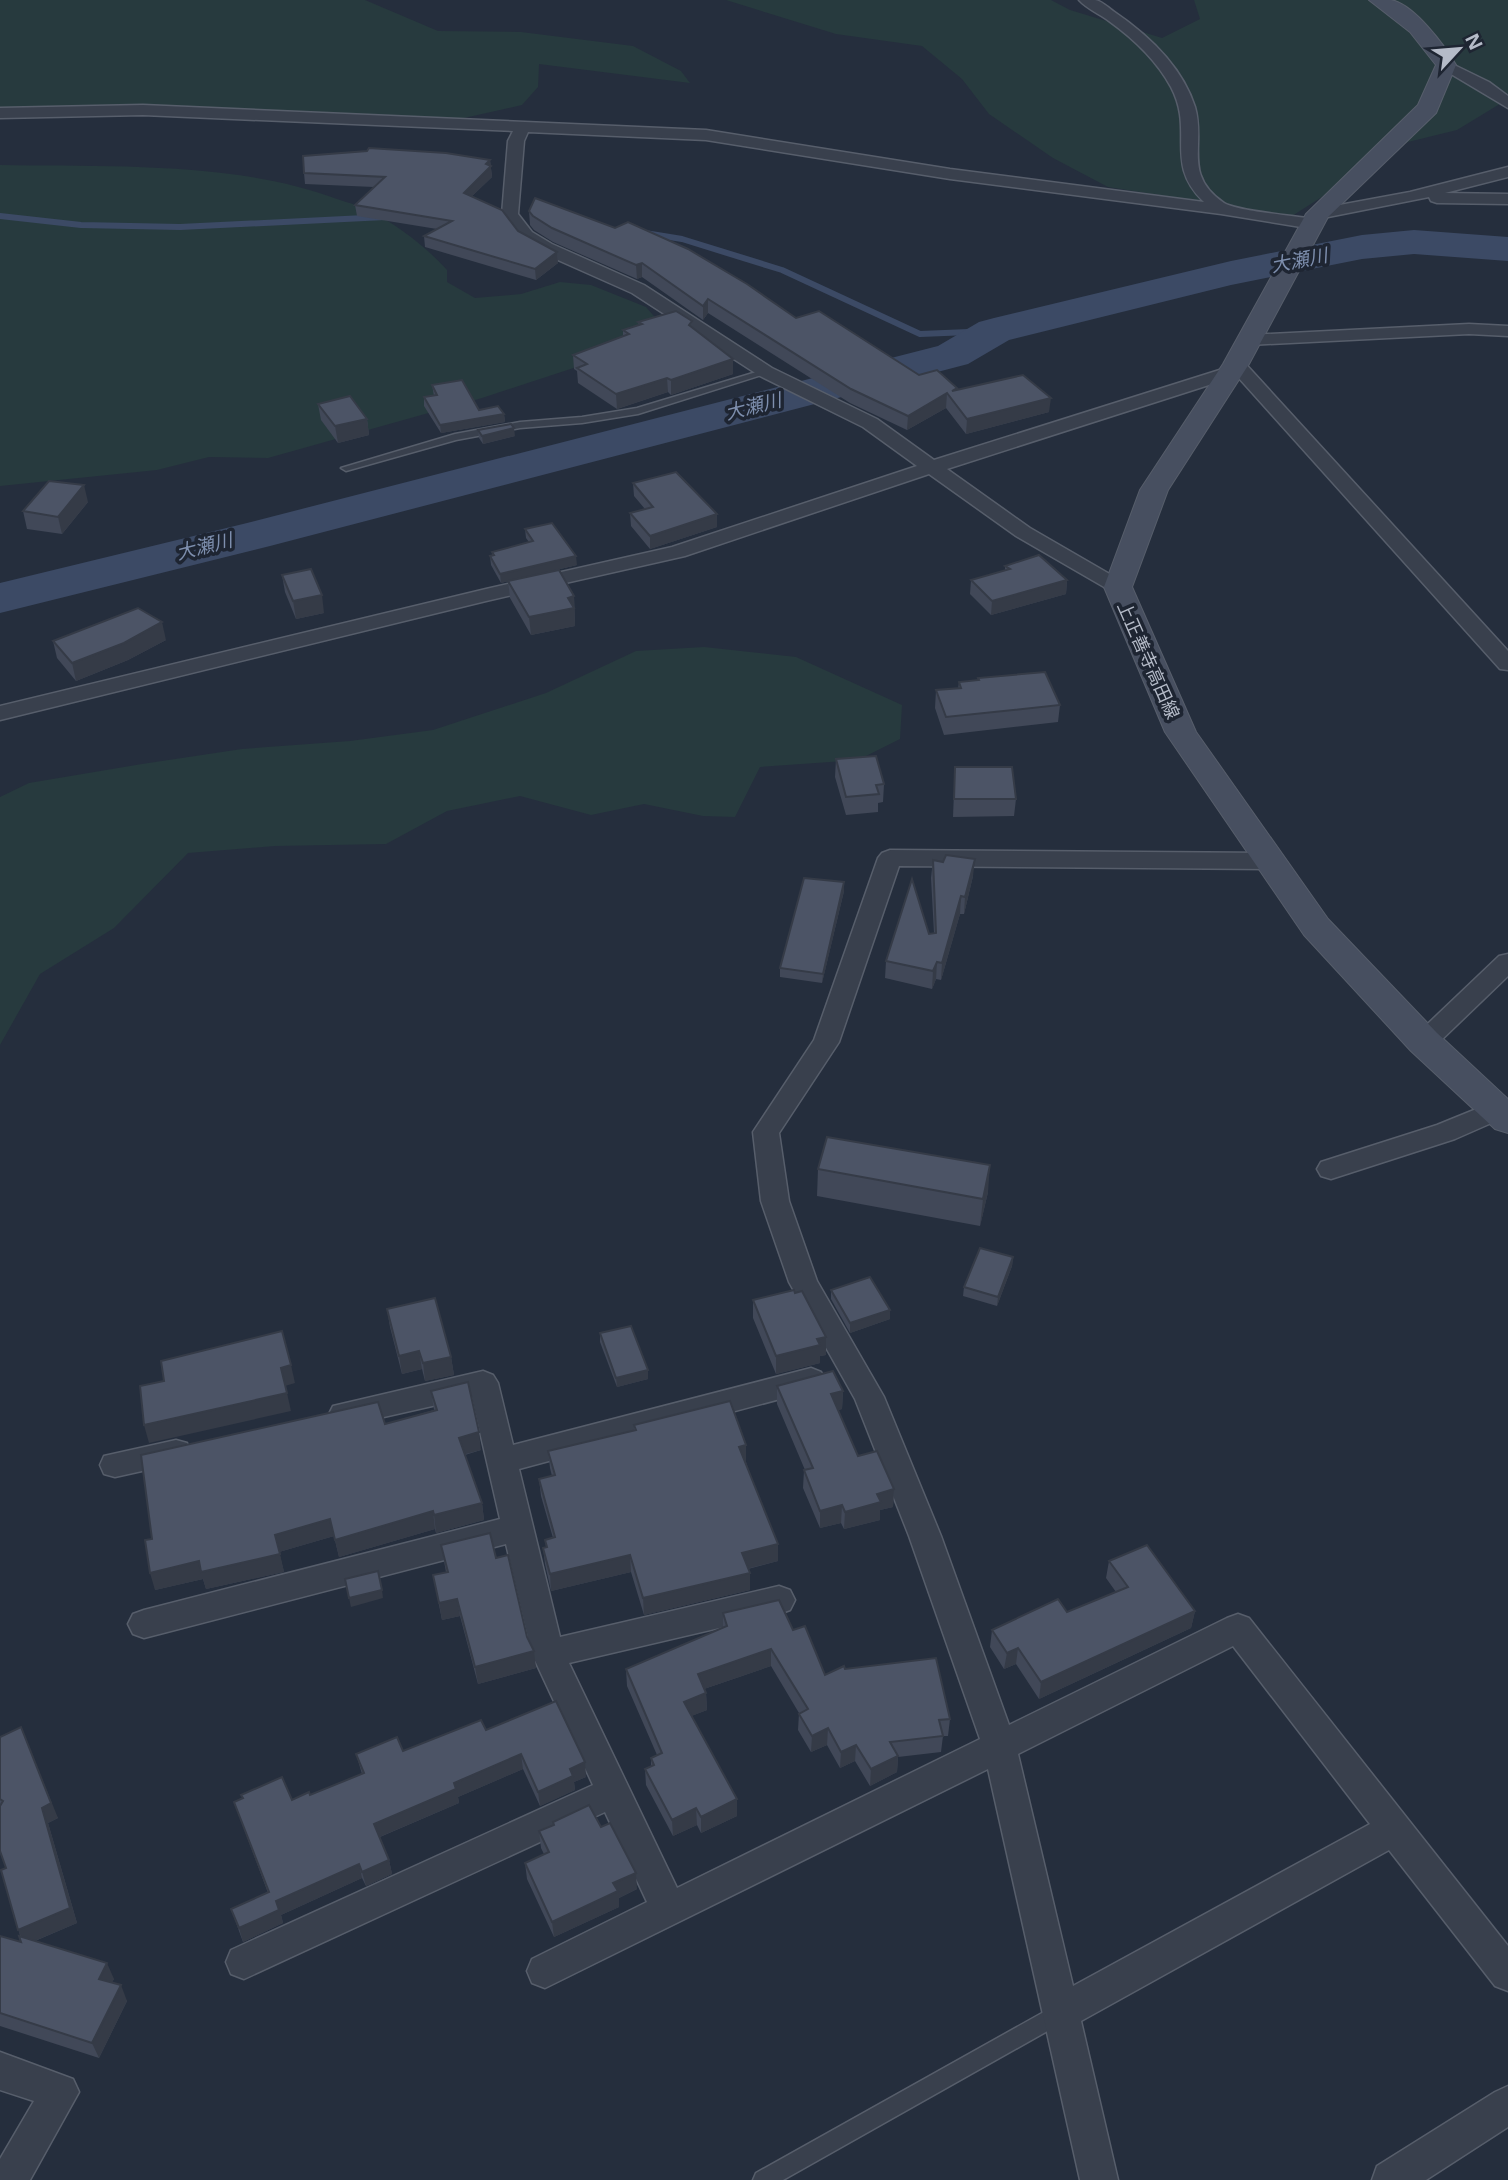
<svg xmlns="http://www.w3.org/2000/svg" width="1508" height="2180" font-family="'Noto Sans','Noto Sans JP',sans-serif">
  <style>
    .green { fill: #273a3e }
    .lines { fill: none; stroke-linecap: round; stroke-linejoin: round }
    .stream { stroke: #3c4a65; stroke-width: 6 }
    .river { fill: #3c4a65; fill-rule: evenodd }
    .lane-casing { stroke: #575e6b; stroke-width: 3 }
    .street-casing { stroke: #575e6b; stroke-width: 3 }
    .secondary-casing { stroke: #575e6b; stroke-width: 2 }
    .lane { fill: #39404d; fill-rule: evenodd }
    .street { fill: #39404d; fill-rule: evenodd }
    .secondary { fill: #474f60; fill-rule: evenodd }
    .wall { fill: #414858 }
    .shaded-wall { fill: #353b47 }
    .building { fill: #4c5466; stroke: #353b47; stroke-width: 2 }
    .labels { text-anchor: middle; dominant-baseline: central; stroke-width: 7; stroke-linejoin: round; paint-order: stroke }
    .far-street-label { font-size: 18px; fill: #b5bbc8; stroke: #1e2532 }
    .far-water-label { font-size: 19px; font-style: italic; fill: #7e8fae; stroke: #1e2532 }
  </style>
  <rect width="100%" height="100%" fill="#252e3d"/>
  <g class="green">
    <path d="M0 0H365L438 31 521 32 633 46 681 71 690 83 539 64 538 87 522 105 455 120 186 107 45 106 0 109Z"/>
    <path d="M726 0H1051L1070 10 1162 38 1200 19 1194 0H1508V99L1457 130 1408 142 1292 216 1108 187 1053 158 989 114 962 79 922 46 836 34Z"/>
    <path d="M0 165C108 167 235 161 337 199 349 203 361 206 372 212 400 227 425 246 447 270V282L475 298 521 294 560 282 591 285 646 307 671 336 482 398 268 458 209 457 157 470 0 486Z"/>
    <path d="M704 647 796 657 902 705 900 739 858 760 760 767 735 817 703 816 644 804 591 815 520 796 447 811 386 844 275 846 188 853 114 928 40 974 0 1045V797L29 783 142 764 242 749 350 741 433 730 546 693 636 651Z"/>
  </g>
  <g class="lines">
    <g class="stream">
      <path d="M0 216 81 225 180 227 385 217"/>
      <path d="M645 233 682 239 782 270 920 334 994 331"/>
    </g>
    <path class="river" d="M1414 230 1508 237V261L1414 254 1362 259 1231 285 1009 340 968 364 270 546 0 613V583L243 524 938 346 979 322 994 318 1231 261 1362 235Z"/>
    <defs>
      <g id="lane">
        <path d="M763 370 771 372 638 414 582 423 520 428 456 440 346 471 341 468 455 434 520 422 582 417 637 408Z"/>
        <path d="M1060 2003 1067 2006 1070 2013 1067 2020 783 2180H753L756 2173Z"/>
      </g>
      <g id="street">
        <path d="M1079 0C1084 0 1090 0 1095 0 1101 1 1108 7 1113 11 1147 34 1182 66 1195 107 1206 145 1182 174 1224 203 1236 211 1296 216 1313 219L1321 224 1319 228 1313 229 1221 214 950 179 706 140 528 132 524 141 518 214 532 232 552 244 644 285 772 368 877 419 934 460 1229 367 1227 364 1230 360H1242L1508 651V670L1500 669 1237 376 947 469 1030 528 1125 583 1128 587 1125 591H1111L1016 536 929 474 685 556 486 601 0 720V706L486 589 672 547 917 466 863 427 760 376 632 293 540 252 520 240 502 214 508 141 513 131 143 115 0 118V108L143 105 706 130 950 169 1204 202C1163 163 1195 132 1171 87 1157 61 1134 39 1109 21 1100 14 1087 9 1079 0Z"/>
        <path d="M1446 61 1489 82 1508 96V108L1441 68 1439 65Z"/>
        <path d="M1508 167V177L1445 193 1508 194V204L1437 203 1431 201 1429 197 1318 219 1310 214 1318 209 1410 192Z"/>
        <path d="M1469 324 1508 326V336L1469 334 1249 345 1240 340 1249 335Z"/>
        <path d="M890 850 1270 853 1278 856 1282 861 1278 866 1270 869 899 866 839 1042 779 1133 789 1201 817 1281 884 1397 941 1536 1009 1725 1227 1618 1238 1614 1249 1618 1508 1946V1991L1495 1986 1389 1850 1081 2021 1118 2180H1080L988 1769 545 1988 532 1983 527 1971 532 1959 647 1902 605 1812 244 1979 231 1974 226 1962 231 1950 593 1785 532 1654 506 1544 144 1638 133 1634 128 1624 133 1614 144 1610 500 1519 472 1397 344 1426 333 1422 329 1414 333 1406 483 1371 493 1375 498 1383 513 1445 811 1368 821 1372 826 1380 821 1388 519 1469 560 1637 779 1586 790 1590 795 1600 790 1610 779 1614 569 1663 677 1888 980 1739 909 1536 855 1399 789 1282 761 1201 753 1132 814 1040 878 858 882 853ZM1233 1646 1370 1824 1073 1986 1018 1754Z"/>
        <path d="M1508 954V976L1433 1048 1424 1051 1415 1048 1411 1042 1415 1036 1499 956Z"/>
        <path d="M1496 1101 1505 1103 1508 1108 1505 1117 1455 1139 1331 1179 1321 1176 1317 1169 1321 1162 1437 1125Z"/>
        <path d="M176 1440 187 1443 191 1452 187 1461 115 1477 104 1474 100 1465 104 1456Z"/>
        <path d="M0 2052 73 2079 79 2092 30 2180H0V2159L34 2101 0 2090Z"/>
        <path d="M1508 2086V2127L1426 2180H1372L1377 2166 1495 2092Z"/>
      </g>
      <path id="secondary" d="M1369 0C1376 0 1384 0 1391 0 1414 4 1445 46 1456 65L1436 113 1328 217 1249 364 1168 490 1132 587 1196 732 1328 919 1437 1033 1508 1099V1133L1495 1129 1411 1051 1304 935 1165 732 1104 587 1140 490 1223 364 1306 214 1418 105 1436 65 1410 32Z"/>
    </defs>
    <use href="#lane" class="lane-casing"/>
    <use href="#street" class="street-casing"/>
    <use href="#secondary" class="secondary-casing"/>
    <use href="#lane" class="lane"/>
    <use href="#street" class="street"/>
    <use href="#secondary" class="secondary"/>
  </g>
  <g class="wall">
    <path d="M490 160 492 177 472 196 518 231 557 252 558 263 536 280 425 247 424 236 437 229 357 216 355 205 374 187 305 184 304 173Z"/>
    <path d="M529 211 796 318 919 375 957 388V390L1049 412 966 434 946 408 907 430 850 403 708 313 703 320 642 277 637 279 553 242 534 230 530 225Z"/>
    <path d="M638 322 692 327 733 359V374L671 395 668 392 617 409 578 383 577 371 574 369 573 355 623 336V330L639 325Z"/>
    <path d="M432 385 479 410 504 414 505 422 441 433 424 406V397L434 396Z"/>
    <path d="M318 404 367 419 369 435 338 443 321 420Z"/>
    <path d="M478 430 515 436 483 444 479 438Z"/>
    <path d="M633 483 717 514V527L650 549 631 526 630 513 645 509 634 496Z"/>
    <path d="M88 502 62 534 27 529 23 511Z"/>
    <path d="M525 529 577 565 523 578 574 596 575 626 531 635 510 598 508 581 501 583 491 565 490 556H492V552L529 542 526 538Z"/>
    <path d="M1005 566 1067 580 1066 594 991 615 970 594 971 580 1005 571Z"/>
    <path d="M282 575 324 613 296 619 285 592Z"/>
    <path d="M166 640 128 660 76 681 57 658 53 641Z"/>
    <path d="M978 678 1060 705 1058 722 944 735 935 708 936 690 958 689 959 682 978 680Z"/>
    <path d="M836 759 884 784 883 802 878 803V812L846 815 835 777Z"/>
    <path d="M955 767 1016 799 1014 816 953 817Z"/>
    <path d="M933 860 973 876 964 914H960L941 980 936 979 932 989 885 978 886 961 929 934 934 933 931 878Z"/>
    <path d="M844 882V891L822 983 780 977V968Z"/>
    <path d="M818 1169 988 1192 980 1226 817 1196Z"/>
    <path d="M1013 1257 1012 1266 997 1306 963 1296 964 1287Z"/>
    <path d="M831 1290 890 1319 850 1333 831 1299Z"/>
    <path d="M753 1300 826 1355 820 1356V1363L776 1374 753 1318Z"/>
    <path d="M387 1309 451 1357 454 1375 425 1381 422 1369 402 1374 390 1327Z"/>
    <path d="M600 1333 648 1379 617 1387 600 1342Z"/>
    <path d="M777 1386 843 1391 842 1409 838 1410 858 1456 894 1489 893 1507 880 1510V1520L844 1529 841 1523 820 1528 803 1488 804 1470H805L777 1404Z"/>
    <path d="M431 1391 481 1450 465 1455 482 1503 484 1520 436 1533 435 1529 339 1557 334 1536 279 1552 284 1572 206 1589 203 1579 155 1590 152 1539 385 1424 434 1410Z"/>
    <path d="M634 1425 746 1462 778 1561 748 1569 750 1573V1590L644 1615 631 1572 551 1591 545 1564 543 1548 546 1547 545 1540 553 1538 541 1496 539 1479 552 1476 550 1468 548 1451 634 1430Z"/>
    <path d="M441 1545 496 1558 527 1637 536 1668 478 1684 460 1616 442 1620 433 1575 446 1572Z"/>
    <path d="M1109 1561 1195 1611 1191 1628 1039 1699 1016 1664 1004 1669 990 1647 992 1630 1067 1612 1116 1592 1106 1578Z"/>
    <path d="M723 1613 793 1630 825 1675 845 1669 950 1719 948 1736H943L941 1752 898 1757 897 1772 870 1786 855 1761 840 1768 827 1745 811 1752 798 1730 799 1713 771 1666 704 1689 706 1693 707 1710 691 1716 737 1799V1816L701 1833 697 1825 673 1836 646 1785 645 1769 651 1766V1758L657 1755 627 1686 626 1669 723 1628Z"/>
    <path d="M486 1730 586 1777 574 1782 575 1790 540 1806 523 1769 458 1797 459 1803 380 1837 389 1860 392 1874 366 1886 362 1878 281 1915 283 1923 243 1942 231 1909 268 1893 234 1802 292 1800 310 1795 362 1774 356 1754 403 1751Z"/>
    <path d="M0 1737 58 1818 48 1823 77 1923 35 1941 114 1979 112 1982 127 2001 99 2058 0 2026V1936L21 1942 20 1936 6 1868 0 1851Z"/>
    <path d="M553 1822 601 1827 637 1889 619 1898V1907L554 1937 527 1879 525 1863 544 1854 541 1848 539 1831 553 1825Z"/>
  </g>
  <g class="shaded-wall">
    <path d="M490 160 492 177 465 203 464 193Z"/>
    <path d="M557 252 558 263 536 280 535 269Z"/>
    <path d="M642 263V277L637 279 636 265Z"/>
    <path d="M708 299V313L703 320V306Z"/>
    <path d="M733 359V374L671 395V380Z"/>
    <path d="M667 378 668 392 617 409 616 394Z"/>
    <path d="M947 393 946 408 907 430 908 416Z"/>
    <path d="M1051 398 1049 412 966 434 967 419Z"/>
    <path d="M504 414 505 422 441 433 440 425Z"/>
    <path d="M367 419 369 435 338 443 335 426Z"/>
    <path d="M514 428 515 436 483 444 482 436Z"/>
    <path d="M84 485 88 502 62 534 58 517Z"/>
    <path d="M717 514V527L650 549V536Z"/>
    <path d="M576 556 577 565 501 583 500 574Z"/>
    <path d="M1067 580 1066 594 991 615 992 601Z"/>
    <path d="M322 595 324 613 296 619 293 601Z"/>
    <path d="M574 596 575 626 531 635 529 617 568 598Z"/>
    <path d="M162 622 166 640 128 660 76 681 72 663Z"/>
    <path d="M975 859 973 876 964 914 965 897Z"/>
    <path d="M844 882V891L822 983 823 974Z"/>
    <path d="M961 896 960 914 941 980 942 963Z"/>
    <path d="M937 962 936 979 932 989 933 971Z"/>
    <path d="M990 1165 988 1192 980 1226 983 1199Z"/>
    <path d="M1013 1257 1012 1266 997 1306 998 1297Z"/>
    <path d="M890 1310V1319L850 1333V1323Z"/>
    <path d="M826 1337V1355L820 1356V1363L776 1374V1356L817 1339Z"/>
    <path d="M419 1351 422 1369 402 1374 399 1356Z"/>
    <path d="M451 1357 454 1375 425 1381 423 1363Z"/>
    <path d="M291 1365 295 1383 285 1386 281 1368Z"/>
    <path d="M648 1370V1379L617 1387 616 1378Z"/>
    <path d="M843 1391 842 1409 830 1412 831 1394Z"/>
    <path d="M287 1393 291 1411 149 1443 144 1425Z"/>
    <path d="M479 1432 481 1450 462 1455 459 1438Z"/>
    <path d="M746 1445V1462L739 1464V1447Z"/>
    <path d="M894 1489 893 1507 880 1510V1520L844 1529 845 1512 877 1494Z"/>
    <path d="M482 1503 484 1520 436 1533 434 1515Z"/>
    <path d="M842 1505 841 1523 820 1528V1511Z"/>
    <path d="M433 1511 435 1529 339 1557 335 1540Z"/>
    <path d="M330 1519 334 1536 279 1552 275 1535Z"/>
    <path d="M778 1544V1561L742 1570V1553Z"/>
    <path d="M280 1554 284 1572 206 1589 203 1579 155 1590 150 1573 199 1561Z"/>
    <path d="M630 1555 631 1572 551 1591 550 1574Z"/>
    <path d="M750 1573V1590L644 1615 643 1598Z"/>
    <path d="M382 1590 383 1598 351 1607 349 1598Z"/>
    <path d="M457 1599 460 1616 442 1620 439 1603Z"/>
    <path d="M1195 1611 1191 1628 1039 1699 1041 1682Z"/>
    <path d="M1018 1648 1016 1664 1004 1669 1007 1653Z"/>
    <path d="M771 1649V1666L698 1691V1674Z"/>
    <path d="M534 1651 536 1668 478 1684 475 1667Z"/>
    <path d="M706 1693 707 1710 684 1719V1702Z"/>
    <path d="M21 1727 58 1818 48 1823 77 1923 25 1945 18 1930 42 1808Z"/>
    <path d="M828 1728 827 1745 811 1752 812 1736Z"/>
    <path d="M856 1745 855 1761 840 1768 841 1752Z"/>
    <path d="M521 1754 523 1769 458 1797 459 1803 377 1838 374 1824 454 1783Z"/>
    <path d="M898 1756 897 1772 870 1786 871 1769Z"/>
    <path d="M585 1762 586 1777 574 1782 575 1790 540 1806 538 1792 570 1769Z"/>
    <path d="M737 1799V1816L701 1833V1817Z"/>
    <path d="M696 1808 697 1825 673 1836 672 1820Z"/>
    <path d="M389 1860 392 1874 366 1886 362 1872Z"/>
    <path d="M359 1864 362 1878 281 1915 283 1923 243 1942 239 1928 276 1901Z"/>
    <path d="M636 1873 637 1889 619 1898V1907L554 1937 552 1922 613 1883Z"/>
    <path d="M107 1963 114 1979 106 1994 99 1979Z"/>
    <path d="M121 1985 127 2001 99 2058 92 2043Z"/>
  </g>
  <g class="building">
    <path d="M369 148 446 153 490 160 486 164 491 166 464 193 502 210 518 231 557 252 535 269 424 236 452 221 355 205 385 177 304 173 303 156 367 151Z"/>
    <path d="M535 198 615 228 628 222 688 249 747 284 796 318 819 311 919 375 937 370 957 388 952 391 1023 375 1051 398 967 419 947 393 908 416 851 389 708 299 703 306 642 263 636 265 552 228 533 216 529 211Z"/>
    <path d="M676 311 692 321 689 325 733 359 671 380 667 378 616 394 577 368 587 364 573 355 629 334 623 330 642 324 638 322Z"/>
    <path d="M462 380 479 410 498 406 504 414 440 425 424 397 437 395 432 385Z"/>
    <path d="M350 396 367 419 335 426 318 404Z"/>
    <path d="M511 424 514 428 482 436 478 430Z"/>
    <path d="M676 472 717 514 650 536 630 513 653 507 633 483Z"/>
    <path d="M49 481 84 485 58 517 23 511Z"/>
    <path d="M552 523 576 556 500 574 490 556 494 555 492 552 533 541 525 529Z"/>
    <path d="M1039 555 1067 580 992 601 971 580 1010 569 1005 566Z"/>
    <path d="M311 569 322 595 293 601 282 575Z"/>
    <path d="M559 570 574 596 568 598 574 608 529 617 508 581Z"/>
    <path d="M138 608 162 622 124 643 72 663 53 641Z"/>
    <path d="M1045 672 1060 705 946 717 936 690 961 688 959 682 979 680 978 678Z"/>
    <path d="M876 756 884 784 876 785 879 794 846 797 836 759Z"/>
    <path d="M955 767H1012L1016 799H954Z"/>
    <path d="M946 855 975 859 965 897 961 896 942 963 937 962 933 971 886 961 912 879 929 934 936 933 933 860 943 862Z"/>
    <path d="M804 878 844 882 823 974 780 968Z"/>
    <path d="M827 1137 990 1165 983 1199 818 1169Z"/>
    <path d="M980 1248 1013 1257 998 1297 964 1287Z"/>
    <path d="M870 1277 890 1310 850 1323 831 1290Z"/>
    <path d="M794 1290 795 1293 802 1291 826 1337 817 1339 820 1345 776 1356 753 1300Z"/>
    <path d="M435 1298 451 1357 423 1363 419 1351 399 1356 387 1309Z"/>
    <path d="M631 1326 648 1370 616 1378 600 1333Z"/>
    <path d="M282 1331 291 1365 281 1368 287 1393 144 1425 140 1386 164 1381 161 1361Z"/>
    <path d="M833 1371 843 1391 831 1394 858 1456 877 1451 894 1489 877 1494 881 1502 845 1512 842 1505 820 1511 804 1470 813 1468 777 1386Z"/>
    <path d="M468 1382 479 1432 459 1438 482 1503 434 1515 433 1511 335 1540 330 1519 275 1535 280 1554 201 1572 199 1561 150 1573 145 1540 152 1539 141 1455 378 1402 385 1424 437 1410 431 1391Z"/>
    <path d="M730 1401 746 1445 739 1447 778 1544 742 1553 750 1573 643 1598 630 1555 550 1574 543 1548 547 1547 545 1540 555 1537 539 1479 555 1475 548 1451 636 1430 634 1425Z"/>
    <path d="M490 1533 496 1558 508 1555 527 1637 534 1651 475 1667 457 1599 439 1603 433 1575 448 1572 441 1545Z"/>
    <path d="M1147 1545 1195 1611 1041 1682 1018 1648 1007 1653 992 1630 1058 1599 1067 1612 1128 1587 1109 1561Z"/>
    <path d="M378 1571 382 1590 349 1598 345 1579Z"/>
    <path d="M779 1600 793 1630 805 1626 825 1675 844 1666 845 1669 936 1658 950 1719 939 1720 943 1736 890 1742 898 1756 871 1769 856 1745 841 1752 828 1728 812 1736 799 1714 808 1709 771 1649 698 1674 706 1693 684 1702 737 1799 701 1817 696 1808 672 1820 645 1769 654 1765 651 1758 662 1753 626 1669 727 1626 723 1613Z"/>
    <path d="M556 1701 585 1762 570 1769 573 1776 538 1792 521 1754 454 1783 456 1789 374 1824 389 1860 362 1872 359 1864 276 1901 279 1910 239 1928 231 1909 269 1892 234 1802 243 1798 241 1795 282 1777 292 1800 309 1792 310 1795 364 1773 356 1754 397 1737 403 1751 481 1720 486 1730Z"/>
    <path d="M21 1727 51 1803 42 1808 70 1908 18 1930 1 1870 6 1868 0 1851V1806L3 1801 0 1799V1737Z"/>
    <path d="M589 1805 601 1827 610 1823 636 1873 613 1883 618 1891 552 1922 525 1863 549 1852 539 1831 554 1825 553 1822Z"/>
    <path d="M0 1936 21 1942 19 1936 107 1963 99 1979 121 1985 92 2043 0 2013Z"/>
  </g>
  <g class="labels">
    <g class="far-street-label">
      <text transform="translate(1149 660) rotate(66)">上正善寺高田線</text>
    </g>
    <g class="far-water-label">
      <text transform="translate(1299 260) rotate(-11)">大瀬川</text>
      <text transform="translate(753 406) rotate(-14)">大瀬川</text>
      <text transform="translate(204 546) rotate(-14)">大瀬川</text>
    </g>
  </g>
  <g transform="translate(1459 49) rotate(64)" stroke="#1e2532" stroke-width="5" paint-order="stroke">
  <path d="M0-5L12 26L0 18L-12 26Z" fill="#b5bbc8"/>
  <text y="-10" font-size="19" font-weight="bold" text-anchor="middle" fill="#b5bbc8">N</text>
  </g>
</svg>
